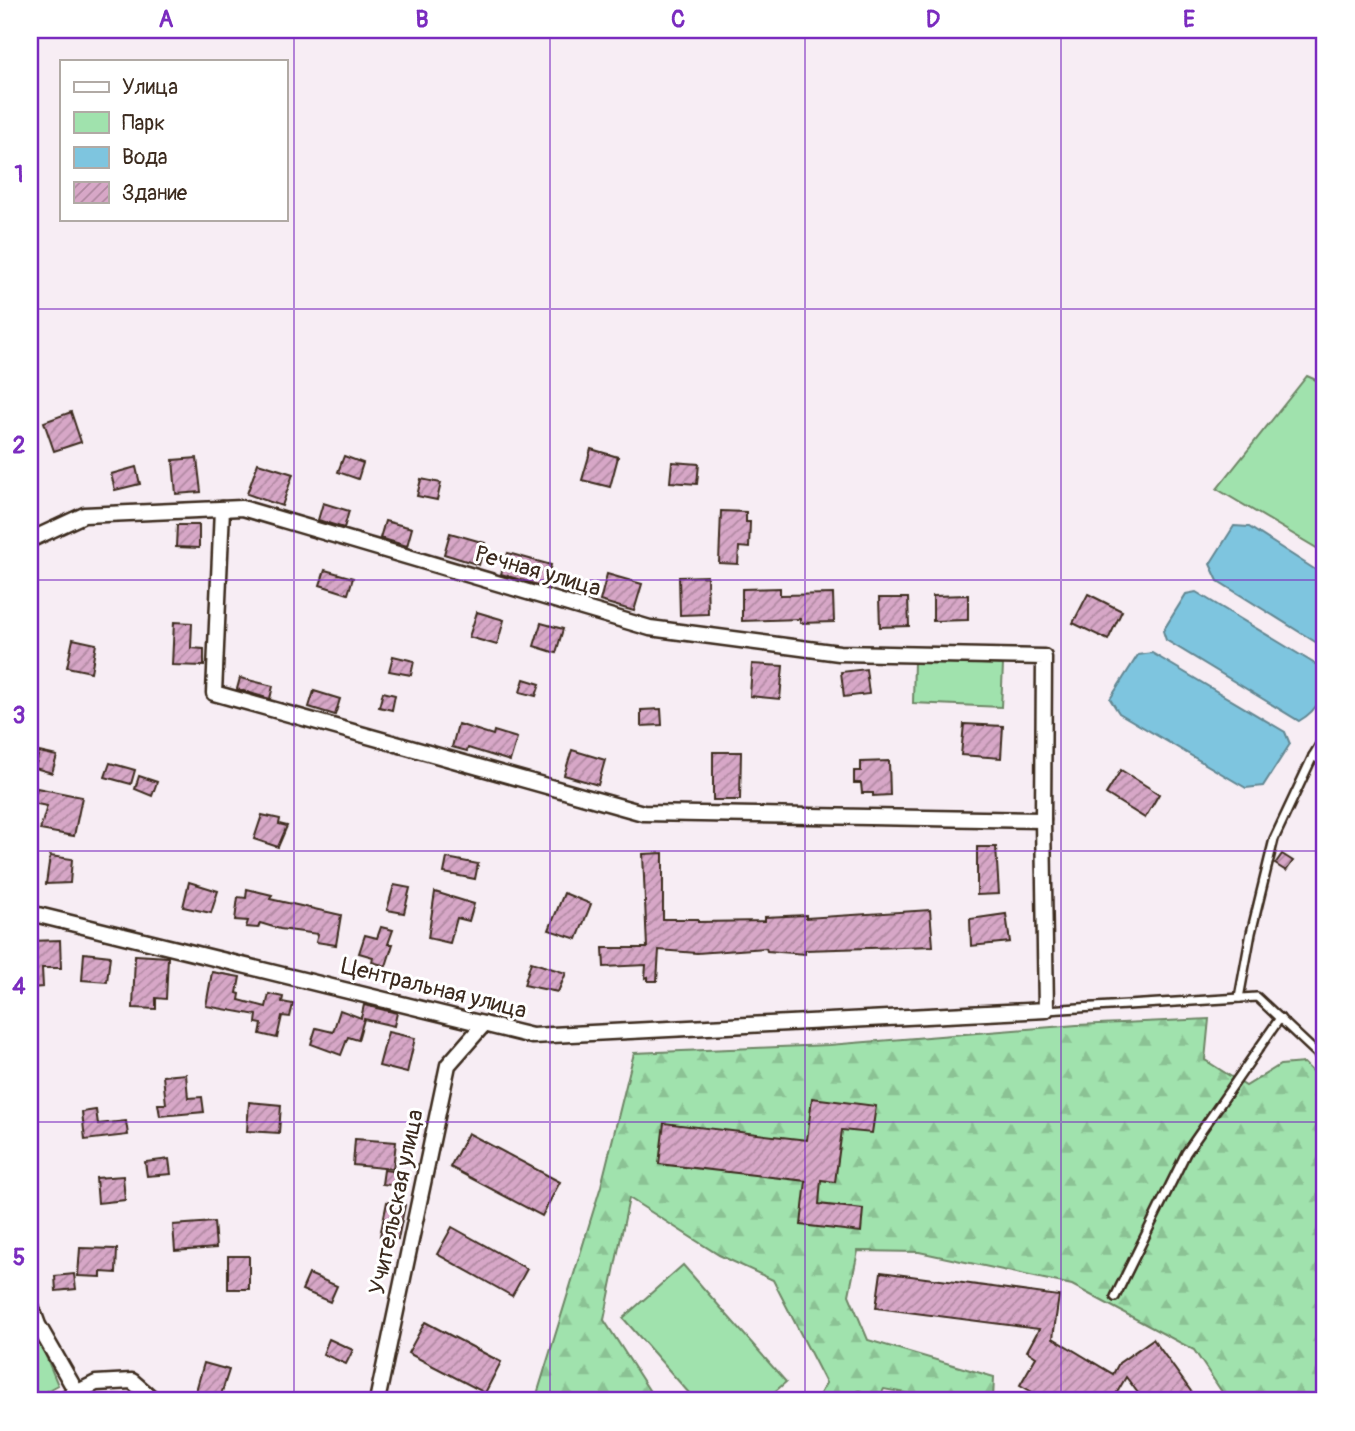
<svg xmlns="http://www.w3.org/2000/svg" width="1355" height="1431" font-family="Pangolin,sans-serif">
  <style>
    .green { fill: #a0e2ad; stroke: #6e8666; stroke-width: 2 }
    .forest { fill: url(#forest-firs); stroke: #6e8666; stroke-width: 2 }
    .water { fill: #7ec5df; stroke: #638792; stroke-width: 2 }
    .building { fill: url(#building-hatch); stroke: #3b2a1e; stroke-width: 2 }
    .lines { fill: none; stroke-linecap: round; stroke-linejoin: round }
    .service-casing { stroke: #3b2a1e; stroke-width: 12 }
    .minor-casing { stroke: #3b2a1e; stroke-width: 19 }
    .service { stroke: #fff; stroke-width: 7 }
    .minor { stroke: #fff; stroke-width: 14 }
    .grid { fill: none; stroke: #7b2cbf; stroke-width: 2; stroke-opacity: 0.55 }
    .labels { text-anchor: middle; dominant-baseline: central; stroke-width: 6; stroke-linejoin: round; paint-order: stroke }
    .street-label { font-size: 23px; fill: #3b2a1e; stroke: #fff }
    .neatline { fill: none; stroke: #7b2cbf; stroke-width: 2.5 }
    .grid-label { font-size: 23px; text-anchor: middle; font-weight: bold; fill: #7b2cbf }
  </style>
  <defs>
    <pattern id="forest-firs" width="22" height="20" patternUnits="userSpaceOnUse" patternTransform="scale(1.75)"><rect width="22" height="20" fill="#a0e2ad"/><path d="M5 1l3.5 6h-7zM16 11l3.5 6h-7z" fill="#8bc294"/></pattern>
    <pattern id="building-hatch" width="6" height="6" patternUnits="userSpaceOnUse" patternTransform="scale(1.75)"><rect width="6" height="6" fill="#d7a7c7"/><path d="M-1 1l2-2M0 6l6-6M5 7l2-2" fill="none" stroke="#b088a1"/></pattern>
  </defs>
  <rect width="100%" height="100%" fill="#f7edf4"/>
  <filter id="ink" filterUnits="userSpaceOnUse"><feTurbulence type="fractalNoise" baseFrequency=".0143" numOctaves="2"/><feDisplacementMap in="SourceGraphic" scale="14" xChannelSelector="R" yChannelSelector="G"/><feConvolveMatrix kernelMatrix="1 2 1 2 8 2 1 2 1" color-interpolation-filters="sRGB"/></filter>
  <g filter="url(#ink)">
    <g class="green">
      <path d="M1307 376 1325 384V553L1217 489Z"/>
      <path d="M914 661 1003 665 1001 707 913 703Z"/>
      <path d="M683 1265 786 1382 764 1401H696L623 1318Z"/>
      <path d="M30 1318 58 1385 30 1400Z"/>
    </g>
    <path class="forest" d="M1209 1019 1205 1060 1246 1086 1280 1065 1304 1063 1325 1084V1401H1228L1194 1350 1072 1285 919 1252 858 1251 849 1295 868 1340 994 1377 993 1401H949L884 1389 877 1401H816L826 1383 773 1280 719 1255 629 1198 604 1320 656 1401H535L601 1186 634 1053 829 1045 1077 1025Z"/>
    <g class="water">
      <path d="M1234 526 1249 527 1325 576V648L1218 581 1210 564Z"/>
      <path d="M1196 592 1325 670C1325 693 1320 709 1299 721L1166 640 1163 631 1186 594Z"/>
      <path d="M1152 653 1285 732 1290 744 1263 786 1246 788 1119 713 1110 699 1138 655Z"/>
    </g>
    <g class="building">
      <path d="M71 412 81 442 54 451 44 422Z"/>
      <path d="M591 449 618 457 610 487 582 480Z"/>
      <path d="M344 456 363 463 358 479 338 472Z"/>
      <path d="M197 458 201 492 176 494 173 460Z"/>
      <path d="M672 462 699 464 697 484 670 482Z"/>
      <path d="M258 463 293 474 282 506 247 494Z"/>
      <path d="M136 467 140 484 115 490 111 474Z"/>
      <path d="M421 479 441 483 437 500 417 496Z"/>
      <path d="M323 503 349 511 344 528 318 520Z"/>
      <path d="M721 511 746 512V522H750L749 548 739 547 738 564 719 563Z"/>
      <path d="M385 521 412 528 407 546 380 538Z"/>
      <path d="M177 525H199V548L176 547Z"/>
      <path d="M450 533 485 543 479 565 444 554Z"/>
      <path d="M508 553 551 565 544 587 501 574Z"/>
      <path d="M325 570 353 578 348 594 320 585Z"/>
      <path d="M607 574 642 584 634 611 600 601Z"/>
      <path d="M707 576 708 614 680 615 679 577Z"/>
      <path d="M780 588V595L833 594 834 622 800 623V619L742 621V589Z"/>
      <path d="M1088 594 1122 611 1108 640 1073 623Z"/>
      <path d="M968 595V620L933 621V596Z"/>
      <path d="M879 598H908L909 626 880 627Z"/>
      <path d="M477 612 504 620 497 645 469 637Z"/>
      <path d="M174 622 192 623 191 648 204 649V666L172 665Z"/>
      <path d="M541 623 563 629 556 653 534 646Z"/>
      <path d="M73 639 96 644 91 672 67 667Z"/>
      <path d="M393 656 414 661 411 675 389 671Z"/>
      <path d="M752 664 783 666 780 699 750 696Z"/>
      <path d="M866 669 869 694 844 697 841 672Z"/>
      <path d="M240 678 273 686 270 699 237 689Z"/>
      <path d="M524 679 540 684 536 696 520 692Z"/>
      <path d="M314 691 340 699 335 715 309 707Z"/>
      <path d="M383 692 395 695 392 710 379 707Z"/>
      <path d="M661 709 662 725 641 726V710Z"/>
      <path d="M458 724 493 735 494 731 517 738 510 761 468 748 467 751 452 747Z"/>
      <path d="M964 724 1003 726 1001 758 961 755Z"/>
      <path d="M572 750 605 760 598 785 564 775Z"/>
      <path d="M39 752 57 756 52 773 35 768Z"/>
      <path d="M713 752H741L740 800H713Z"/>
      <path d="M889 761 890 795 873 796V793H862L861 783H854V771H861V762Z"/>
      <path d="M110 763 135 770 131 784 105 777Z"/>
      <path d="M1121 770 1159 794 1145 818 1106 794Z"/>
      <path d="M139 776 157 782 152 796 135 789Z"/>
      <path d="M37 788 82 797 74 836 40 830 47 806 32 803Z"/>
      <path d="M262 815 280 819 279 824 287 826 278 847 254 839Z"/>
      <path d="M977 847H996L999 894 977 895Z"/>
      <path d="M663 853V919H698V922L765 921V917L806 915V918L930 910 933 946 805 950V954L767 951 766 948 697 953 659 950 657 981H648V977L645 978 646 965 604 967 603 948H647L643 854Z"/>
      <path d="M1282 854 1293 861 1286 871 1275 864Z"/>
      <path d="M50 856 72 859 70 883 46 884Z"/>
      <path d="M447 858 478 864 475 879 444 873Z"/>
      <path d="M189 882 218 891 211 913 183 907Z"/>
      <path d="M394 885 410 888 404 913 387 910Z"/>
      <path d="M247 889 272 895 270 899 341 915 336 945 316 942 318 934 280 929 260 923 258 928 246 927 248 921 235 920 238 897 246 898Z"/>
      <path d="M435 892 474 904 469 921 457 918 450 943 428 938Z"/>
      <path d="M564 893 591 904 577 939 549 930Z"/>
      <path d="M1006 914 1010 942 971 946 970 919Z"/>
      <path d="M381 927 393 930 388 944H393L386 966 372 962 373 957 359 953 365 935 377 938Z"/>
      <path d="M60 940 61 968H42L43 987 30 988V941Z"/>
      <path d="M84 953 110 956 107 982 82 980Z"/>
      <path d="M135 955 168 957 166 999 156 998V1009L133 1008Z"/>
      <path d="M531 962 566 973 558 992 524 985Z"/>
      <path d="M212 972 240 977 237 993 240 994 239 1000 266 1007 269 994 283 997 282 1002 293 1004 290 1017 282 1016 277 1038 260 1034 262 1024 256 1023 257 1015 206 1006Z"/>
      <path d="M364 1005 397 1013 394 1026 364 1019 358 1040 348 1037 341 1055 311 1044 316 1028 333 1032 340 1010 361 1018Z"/>
      <path d="M388 1032 415 1038 407 1073 379 1066Z"/>
      <path d="M186 1074 188 1098 202 1097 204 1112 160 1116 158 1104H166L163 1076Z"/>
      <path d="M812 1098 876 1106 872 1133 842 1130 835 1182 821 1180 819 1204 863 1209 861 1232 801 1225 806 1181 659 1164 664 1123 807 1140Z"/>
      <path d="M249 1102 281 1105 279 1133 247 1131Z"/>
      <path d="M96 1110 98 1124 126 1121 128 1135 85 1140 82 1112Z"/>
      <path d="M468 1133 560 1182 542 1216 450 1167Z"/>
      <path d="M355 1139 396 1142 393 1169 353 1165Z"/>
      <path d="M169 1159 171 1174 147 1176 145 1162Z"/>
      <path d="M384 1170 399 1172 397 1186 382 1184Z"/>
      <path d="M123 1176 125 1200 98 1203 96 1178Z"/>
      <path d="M387 1202 405 1205 398 1239 380 1236Z"/>
      <path d="M214 1222 216 1248 175 1251 173 1225Z"/>
      <path d="M452 1227 527 1269 512 1296 437 1254Z"/>
      <path d="M80 1248 117 1249 116 1273 101 1272V1277L78 1276Z"/>
      <rect x="228" y="1256" width="21" height="33"/>
      <path d="M881 1272 1059 1296 1053 1338 1113 1374 1119 1363 1153 1339 1198 1401H1144L1126 1377 1112 1401H1048L1020 1385 1036 1357 1027 1351 1039 1329 876 1308Z"/>
      <path d="M74 1274 76 1289 56 1291 55 1276Z"/>
      <path d="M309 1274 337 1286 330 1302 302 1290Z"/>
      <path d="M425 1322 501 1362 485 1393 408 1353Z"/>
      <path d="M329 1339 353 1350 346 1364 323 1354Z"/>
      <path d="M204 1363 229 1370 219 1401H193Z"/>
    </g>
    <g class="lines">
      <defs>
        <g id="service">
          <path d="M1313 756 1325 763"/>
          <path d="M1239 998 1251 933 1274 839 1313 756 1325 736"/>
          <path d="M1046 1010 1257 997 1325 1061"/>
          <path d="M1115 1297 1186 1153 1280 1018"/>
          <path d="M854 1401 859 1396"/>
        </g>
        <g id="minor">
          <path d="M222 509 214 693 643 813 1043 820"/>
          <path d="M30 540 84 515 242 508 650 628 839 653 1044 657 1043 820 1046 1010 532 1036 30 913"/>
          <path d="M30 1303 38 1325 77 1393"/>
          <path d="M60 1401 96 1383 132 1381 155 1401"/>
          <path d="M377 1401 448 1065 484 1024"/>
        </g>
      </defs>
      <use href="#service" class="service-casing"/>
      <use href="#minor" class="minor-casing"/>
      <use href="#service" class="service"/>
      <use href="#minor" class="minor"/>
    </g>
  </g>
  <path class="grid" d="M294 30V1401M550 30V1401M805 30V1401M1061 30V1401M30 309H1325M30 580H1325M30 851H1325M30 1122H1325"/>
  <g class="labels">
    <g class="street-label">
      <text transform="translate(538 571) rotate(16)">Речная улица</text>
      <text transform="translate(434 988) rotate(14)">Центральная улица</text>
      <text transform="translate(396 1202) rotate(-78)">Учительская улица</text>
    </g>
  </g>
  <rect width="1355" height="1431" fill="none" stroke="#fff" stroke-width="77"/>
  <rect x="60" y="60" width="228" height="161" fill="#ffffff" stroke="#b1aaa5" stroke-width="2"/>
  <rect x="74" y="82" width="35" height="10" fill="#ffffff" stroke="#b1aaa5" stroke-width="2"/>
  <text x="122" y="94" font-size="21" fill="#3b2a1e">Улица</text>
  <rect x="74" y="112" width="35" height="21" fill="#a0e2ad" stroke="#b1aaa5" stroke-width="2"/>
  <text x="122" y="130" font-size="21" fill="#3b2a1e">Парк</text>
  <rect x="74" y="147" width="35" height="21" fill="#7ec5df" stroke="#b1aaa5" stroke-width="2"/>
  <text x="122" y="164" font-size="21" fill="#3b2a1e">Вода</text>
  <rect x="74" y="182" width="35" height="21" fill="url(#building-hatch)" stroke="#b1aaa5" stroke-width="2"/>
  <text x="122" y="200" font-size="21" fill="#3b2a1e">Здание</text>
  <rect x="38" y="38" width="1278" height="1354" class="neatline"/>
  <g class="grid-label">
    <text x="166" y="27">A</text>
    <text x="422" y="27">B</text>
    <text x="678" y="27">C</text>
    <text x="933" y="27">D</text>
    <text x="1189" y="27">E</text>
    <text x="19" y="182">1</text>
    <text x="19" y="453">2</text>
    <text x="19" y="723">3</text>
    <text x="19" y="994">4</text>
    <text x="19" y="1265">5</text>
  </g>
</svg>
